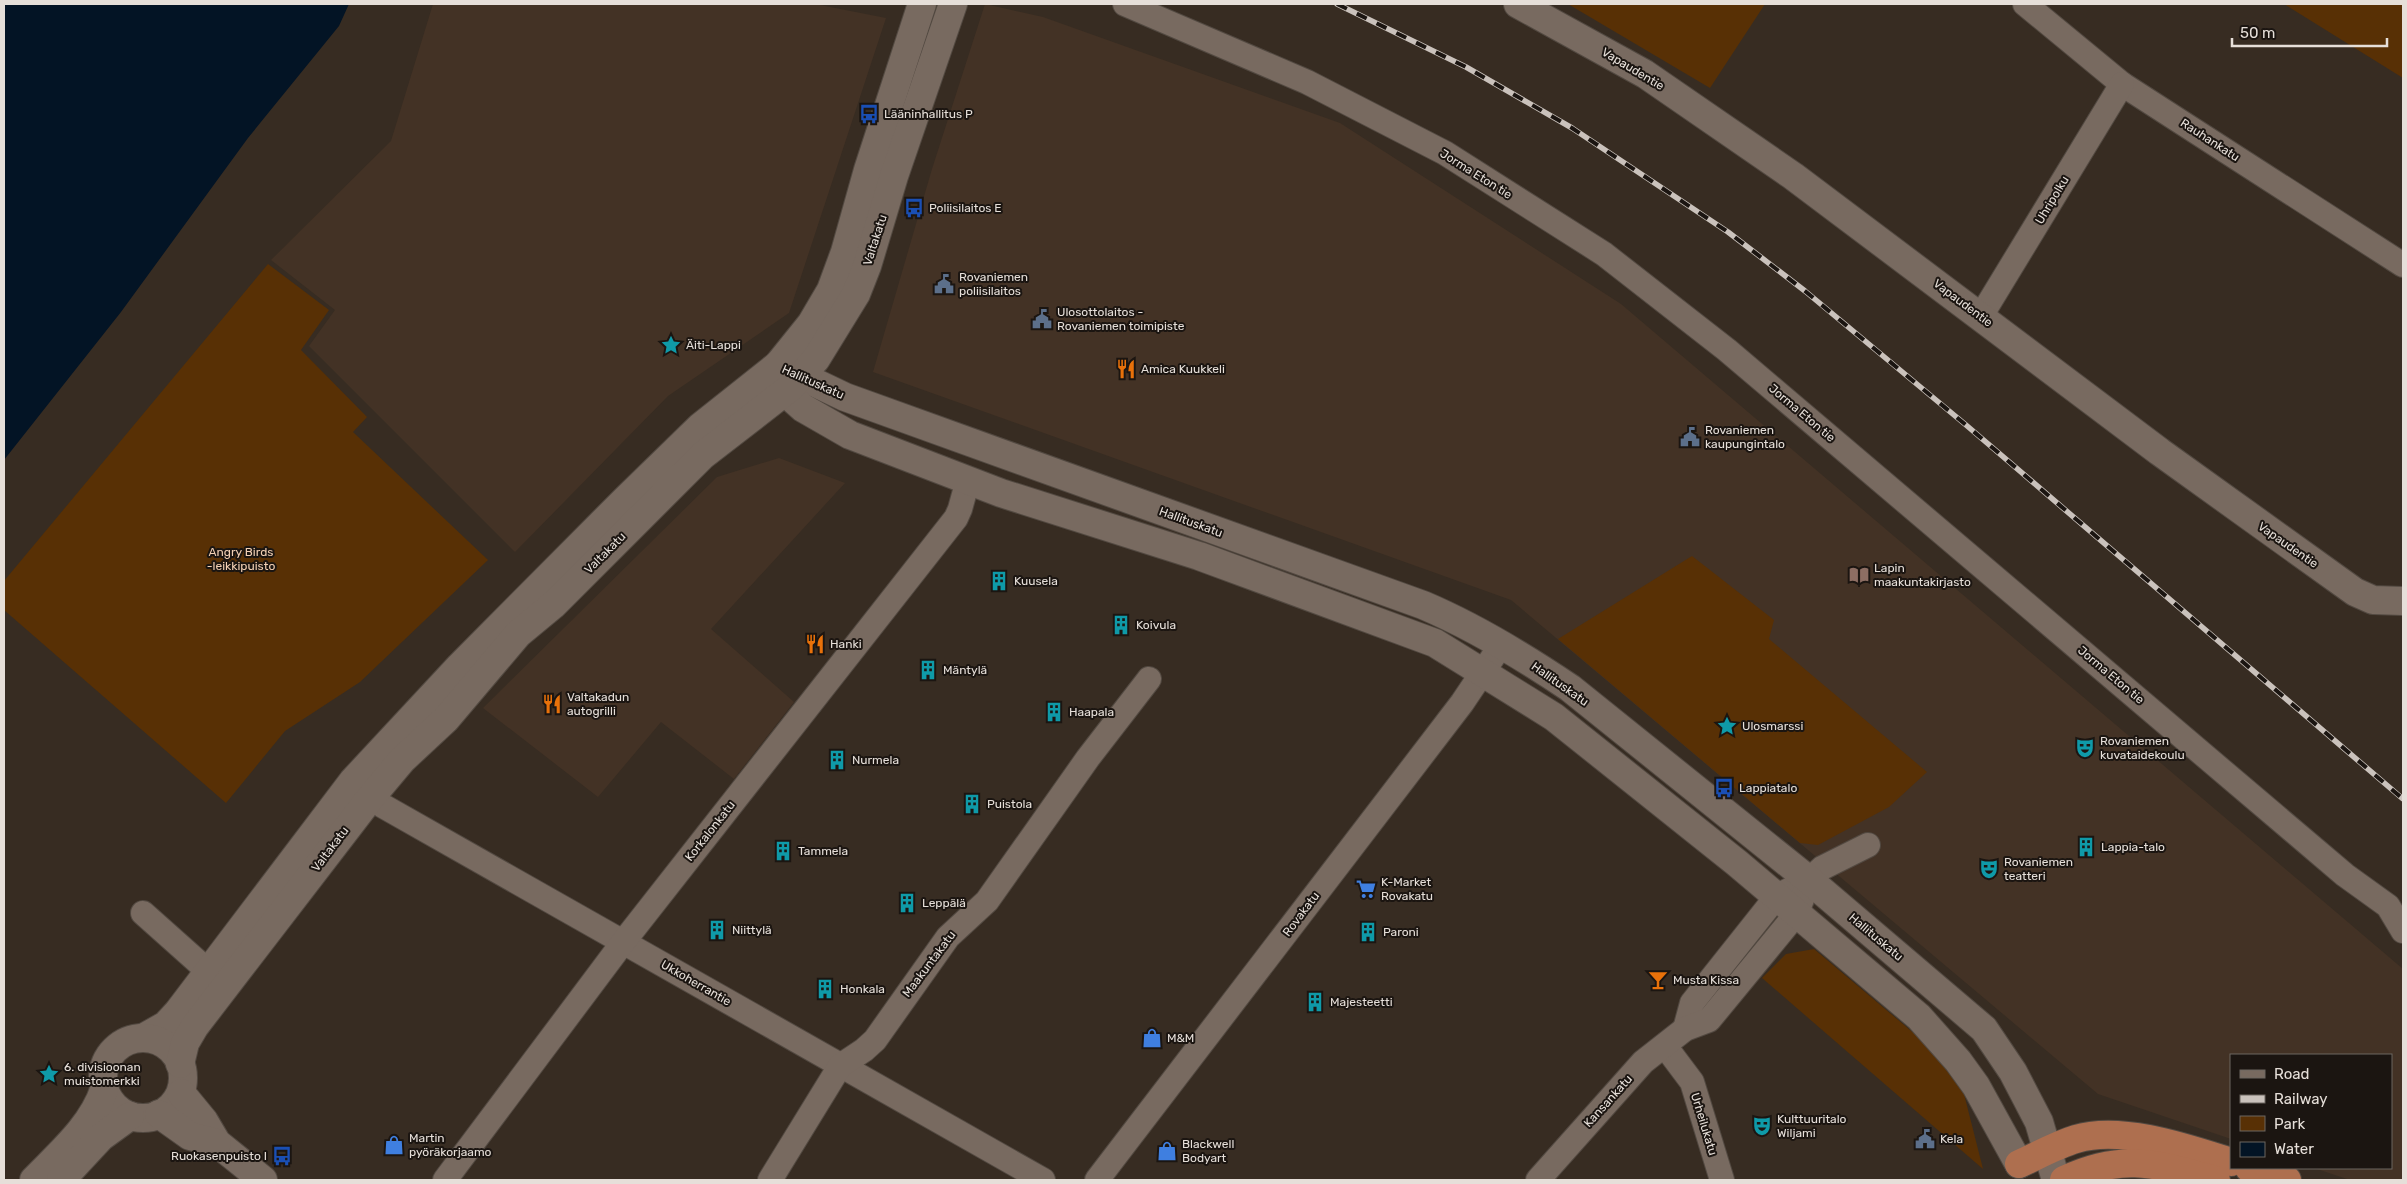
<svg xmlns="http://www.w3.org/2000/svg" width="2407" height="1184" font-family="Rubik,sans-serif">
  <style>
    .built { fill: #433225 }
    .green { fill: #583005 }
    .water { fill: #031425 }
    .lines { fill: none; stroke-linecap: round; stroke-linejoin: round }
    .minor-casing { stroke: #524941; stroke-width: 26 }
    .tertiary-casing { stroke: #524941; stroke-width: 30 }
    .trunk-casing { stroke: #524941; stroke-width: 30 }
    .minor { stroke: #786a60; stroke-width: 24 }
    .tertiary { stroke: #786a60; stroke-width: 28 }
    .trunk { stroke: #ae6f4f; stroke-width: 28 }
    .rail-casing { stroke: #cac2bc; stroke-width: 5.5 }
    .rail { stroke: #1b1511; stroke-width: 4; stroke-dasharray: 11; stroke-linecap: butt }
    .labels { text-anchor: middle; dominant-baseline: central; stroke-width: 4; stroke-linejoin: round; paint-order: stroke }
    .street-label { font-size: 12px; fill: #e6dfd9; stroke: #1b1511 }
    .poi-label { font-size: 12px; fill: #e6dfd9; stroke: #1b1511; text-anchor: start }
    .park-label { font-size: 12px; fill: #f3d0b4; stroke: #1b1511 }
  </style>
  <rect width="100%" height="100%" fill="#372c22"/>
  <g class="built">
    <path d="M433 4H815L886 18 789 313 668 396 515 552 309 346 335 310 271 260 391 141Z"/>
    <path d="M985 4 1043 17 1340 123 1621 304 2403 969V1180H2350L2314 1168H2391V1055H2231V1139L2098 1094 1511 600 873 372 932 169Z"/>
    <path d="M779 458 845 483 711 629 794 702 734 779 661 722 598 797 483 708 717 477Z"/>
  </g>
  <g class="green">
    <path d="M1568 4H1765L1710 88Z"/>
    <path d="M2284 4H2403V78Z"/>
    <path d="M268 264 329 310 301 350 367 417 353 432 488 560 360 682 285 731 226 803 4 610V581Z"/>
    <path d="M1692 556 1774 620 1769 639 1927 772 1889 807 1818 845 1800 843 1558 639Z"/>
    <path d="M1814 949 1929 1046 1964 1094 1983 1169 1762 978 1786 954Z"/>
  </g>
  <path class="water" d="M4 4H349L339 26 248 138 121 312 4 460Z"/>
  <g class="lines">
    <defs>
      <g id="minor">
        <path d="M1125 4 1307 82 1445 153 1604 254 1727 350 2345 875 2388 906 2403 931"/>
        <path d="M2025 4 2122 84 2403 265"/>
        <path d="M1981 316 2122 84"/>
        <path d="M358 785 383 806 1043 1180"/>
        <path d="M143 913 208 971"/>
        <path d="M1685 1029 1692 1003 1777 896 1809 880 1822 868 1868 845"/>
        <path d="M1665 1046 1692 1082 1722 1180"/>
        <path d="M445 1180 624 941 956 518 960 509 968 480"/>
        <path d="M770 1180 840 1066 864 1050 875 1040 948 937 987 901 1088 758 1149 679"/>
        <path d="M1097 1180 1462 703 1501 645"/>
        <path d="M1538 1180 1643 1062 1685 1029 1709 1020 1797 913 1809 880"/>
      </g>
      <g id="tertiary">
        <path d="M1518 4 1645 74 1793 176 2160 452 2355 592 2373 600 2403 601"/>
        <path d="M778 365 845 397 1423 605C1475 627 1524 657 1570 688L1809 880 1984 1029 2013 1072 2039 1122 2056 1180"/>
        <path d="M778 365 785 392 803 408 850 435 1001 493 1199 556 1435 643 1554 717 1737 863 1919 1017 1958 1061 1976 1086 2019 1164"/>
        <path d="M143 1038 166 1025 178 1012 353 781 460 666 626 499 700 427 778 365 811 324 831 290 845 252 868 170 922 4"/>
        <circle cx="143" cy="1078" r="40"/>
        <path d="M180 1064 185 1043 195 1026 371 797 402 760 446 719 518 634 553 605 702 456 791 387 816 359 856 294 867 266 894 176 953 4"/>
        <path d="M181 1093 204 1121 217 1143 263 1180"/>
        <path d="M159 1114 190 1136 217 1143"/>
        <path d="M34 1180C60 1153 92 1126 104 1090"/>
        <path d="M61 1180 101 1137 130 1116"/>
      </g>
      <g id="trunk">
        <path d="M2019 1164C2037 1156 2056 1145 2076 1139 2121 1125 2187 1148 2231 1162"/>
        <path d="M2249 1168 2287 1180"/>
        <path d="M2064 1180C2124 1152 2156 1164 2216 1180"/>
      </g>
    </defs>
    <use href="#minor" class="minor-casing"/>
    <use href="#tertiary" class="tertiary-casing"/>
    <use href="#trunk" class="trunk-casing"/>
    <use href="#minor" class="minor"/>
    <use href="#tertiary" class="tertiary"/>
    <use href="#trunk" class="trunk"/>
    <defs>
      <path id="rail" d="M1337 4 1466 67 1572 128 1728 232 1805 291 1966 425 2403 799"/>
    </defs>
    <use href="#rail" class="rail-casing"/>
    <use href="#rail" class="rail"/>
  </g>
  <defs>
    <symbol id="bus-bare" viewBox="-9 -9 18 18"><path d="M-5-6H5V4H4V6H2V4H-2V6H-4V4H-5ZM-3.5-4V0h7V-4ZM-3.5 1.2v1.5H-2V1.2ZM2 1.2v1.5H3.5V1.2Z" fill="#1a4fb4" stroke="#1b1511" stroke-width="2.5" paint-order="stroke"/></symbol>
    <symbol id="civic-bare" viewBox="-9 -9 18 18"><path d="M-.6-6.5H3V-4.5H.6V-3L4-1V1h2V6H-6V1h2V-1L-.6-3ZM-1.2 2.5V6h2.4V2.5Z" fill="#5c6f8a" stroke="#1b1511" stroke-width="2.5" paint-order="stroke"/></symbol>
    <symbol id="sight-bare" viewBox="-9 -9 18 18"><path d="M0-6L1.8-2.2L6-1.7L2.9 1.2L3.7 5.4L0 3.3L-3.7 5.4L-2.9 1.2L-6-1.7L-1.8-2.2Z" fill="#0f9aa8" stroke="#1b1511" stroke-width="2.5" paint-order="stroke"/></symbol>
    <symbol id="restaurant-bare" viewBox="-9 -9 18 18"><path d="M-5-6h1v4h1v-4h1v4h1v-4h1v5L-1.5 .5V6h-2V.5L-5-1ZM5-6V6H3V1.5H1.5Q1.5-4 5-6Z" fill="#e8710a" stroke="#1b1511" stroke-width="2.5" paint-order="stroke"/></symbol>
    <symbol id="library-bare" viewBox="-9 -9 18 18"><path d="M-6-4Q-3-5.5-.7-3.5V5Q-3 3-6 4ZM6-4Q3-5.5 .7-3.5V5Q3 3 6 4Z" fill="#8d6e63" stroke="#1b1511" stroke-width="2.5" paint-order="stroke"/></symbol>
    <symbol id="building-bare" viewBox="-9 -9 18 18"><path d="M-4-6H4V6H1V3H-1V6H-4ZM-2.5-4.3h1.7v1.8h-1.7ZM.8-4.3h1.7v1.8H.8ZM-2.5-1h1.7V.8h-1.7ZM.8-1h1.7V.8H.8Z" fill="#0f9aa8" stroke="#1b1511" stroke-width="2.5" paint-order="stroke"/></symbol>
    <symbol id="theatre-bare" viewBox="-9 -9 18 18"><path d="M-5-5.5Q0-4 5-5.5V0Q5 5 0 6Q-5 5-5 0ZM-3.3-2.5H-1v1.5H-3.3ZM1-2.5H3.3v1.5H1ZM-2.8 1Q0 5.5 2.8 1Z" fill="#0f9aa8" stroke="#1b1511" stroke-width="2.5" paint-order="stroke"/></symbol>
    <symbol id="supermarket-bare" viewBox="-9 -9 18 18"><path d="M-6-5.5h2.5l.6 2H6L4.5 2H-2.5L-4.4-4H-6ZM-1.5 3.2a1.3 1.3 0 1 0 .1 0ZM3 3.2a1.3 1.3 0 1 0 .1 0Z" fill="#3f7fe0" stroke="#1b1511" stroke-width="2.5" paint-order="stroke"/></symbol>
    <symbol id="bar-bare" viewBox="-9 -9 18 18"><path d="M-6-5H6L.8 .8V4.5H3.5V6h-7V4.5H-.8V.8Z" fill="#e8710a" stroke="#1b1511" stroke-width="2.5" paint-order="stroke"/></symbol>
    <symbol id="shop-bare" viewBox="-9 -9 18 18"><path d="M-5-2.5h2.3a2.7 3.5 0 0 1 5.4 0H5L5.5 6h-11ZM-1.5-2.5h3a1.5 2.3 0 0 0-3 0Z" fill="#3f7fe0" stroke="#1b1511" stroke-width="2.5" paint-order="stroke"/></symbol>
  </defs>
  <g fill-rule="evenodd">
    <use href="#bus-bare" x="855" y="100" width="28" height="28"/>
    <use href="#bus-bare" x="900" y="194" width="28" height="28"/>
    <use href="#civic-bare" x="930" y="270" width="28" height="28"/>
    <use href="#civic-bare" x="1028" y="305" width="28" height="28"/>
    <use href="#sight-bare" x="657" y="331" width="28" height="28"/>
    <use href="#restaurant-bare" x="1112" y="355" width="28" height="28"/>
    <use href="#civic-bare" x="1676" y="423" width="28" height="28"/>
    <use href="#library-bare" x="1845" y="561" width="28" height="28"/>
    <use href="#building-bare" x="985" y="567" width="28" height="28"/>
    <use href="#building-bare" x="1107" y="611" width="28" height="28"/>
    <use href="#restaurant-bare" x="801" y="630" width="28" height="28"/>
    <use href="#building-bare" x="914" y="656" width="28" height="28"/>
    <use href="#restaurant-bare" x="538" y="690" width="28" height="28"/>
    <use href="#building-bare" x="1040" y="698" width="28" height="28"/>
    <use href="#sight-bare" x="1713" y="712" width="28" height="28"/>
    <use href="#theatre-bare" x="2071" y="734" width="28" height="28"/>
    <use href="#building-bare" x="823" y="746" width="28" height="28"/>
    <use href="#bus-bare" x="1710" y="774" width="28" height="28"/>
    <use href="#building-bare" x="958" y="790" width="28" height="28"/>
    <use href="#building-bare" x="2072" y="833" width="28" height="28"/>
    <use href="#building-bare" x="769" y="837" width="28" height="28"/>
    <use href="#theatre-bare" x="1975" y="855" width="28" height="28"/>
    <use href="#supermarket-bare" x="1352" y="875" width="28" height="28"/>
    <use href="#building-bare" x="893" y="889" width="28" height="28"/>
    <use href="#building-bare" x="703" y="916" width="28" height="28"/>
    <use href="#building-bare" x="1354" y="918" width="28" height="28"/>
    <use href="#bar-bare" x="1644" y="966" width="28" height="28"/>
    <use href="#building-bare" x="811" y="975" width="28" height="28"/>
    <use href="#building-bare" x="1301" y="988" width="28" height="28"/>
    <use href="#shop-bare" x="1138" y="1024" width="28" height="28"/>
    <use href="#sight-bare" x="35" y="1060" width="28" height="28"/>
    <use href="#theatre-bare" x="1748" y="1112" width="28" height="28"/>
    <use href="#civic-bare" x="1911" y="1125" width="28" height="28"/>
    <use href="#shop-bare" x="380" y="1131" width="28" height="28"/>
    <use href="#shop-bare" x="1153" y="1137" width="28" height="28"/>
    <use href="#bus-bare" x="268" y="1142" width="28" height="28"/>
  </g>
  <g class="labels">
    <g class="street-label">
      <text transform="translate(1633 69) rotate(31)">Vapaudentie</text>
      <text transform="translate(2210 140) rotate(33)">Rauhankatu</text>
      <text transform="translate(1476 174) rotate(32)">Jorma Eton tie</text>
      <text transform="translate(2052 200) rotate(-59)">Uhripolku</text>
      <text transform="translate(875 240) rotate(-72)">Valtakatu</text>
      <text transform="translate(1963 303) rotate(37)">Vapaudentie</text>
      <text transform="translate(813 382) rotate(24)">Hallituskatu</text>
      <text transform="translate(1802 413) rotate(40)">Jorma Eton tie</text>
      <text transform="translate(1191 522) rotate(20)">Hallituskatu</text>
      <text transform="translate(2288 545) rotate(35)">Vapaudentie</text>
      <text transform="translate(605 553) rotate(-45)">Valtakatu</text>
      <text transform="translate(2111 675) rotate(40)">Jorma Eton tie</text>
      <text transform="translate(1560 684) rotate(35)">Hallituskatu</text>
      <text transform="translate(710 831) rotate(-52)">Korkalonkatu</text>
      <text transform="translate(330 849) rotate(-53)">Valtakatu</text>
      <text transform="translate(1301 914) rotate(-53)">Rovakatu</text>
      <text transform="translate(1876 937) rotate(40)">Hallituskatu</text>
      <text transform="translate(929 964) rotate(-53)">Maakuntakatu</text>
      <text transform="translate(696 983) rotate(30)">Ukkoherrantie</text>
      <text transform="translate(1608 1101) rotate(-48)">Kansankatu</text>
      <text transform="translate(1704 1124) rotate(73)">Urheilukatu</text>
    </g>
    <g class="poi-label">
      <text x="884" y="114">Lääninhallitus P</text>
      <text x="929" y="208">Poliisilaitos E</text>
      <text x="959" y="277">Rovaniemen<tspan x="959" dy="14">poliisilaitos</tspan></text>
      <text x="1057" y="312">Ulosottolaitos -<tspan x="1057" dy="14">Rovaniemen toimipiste</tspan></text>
      <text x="686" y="345">Äiti-Lappi</text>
      <text x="1141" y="369">Amica Kuukkeli</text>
      <text x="1705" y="430">Rovaniemen<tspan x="1705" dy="14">kaupungintalo</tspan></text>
      <text x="1874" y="568">Lapin<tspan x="1874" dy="14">maakuntakirjasto</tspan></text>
      <text x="1014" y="581">Kuusela</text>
      <text x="1136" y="625">Koivula</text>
      <text x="830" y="644">Hanki</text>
      <text x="943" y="670">Mäntylä</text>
      <text x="567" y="697">Valtakadun<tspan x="567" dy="14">autogrilli</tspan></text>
      <text x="1069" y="712">Haapala</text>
      <text x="1742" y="726">Ulosmarssi</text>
      <text x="2100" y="741">Rovaniemen<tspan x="2100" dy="14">kuvataidekoulu</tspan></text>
      <text x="852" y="760">Nurmela</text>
      <text x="1739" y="788">Lappiatalo</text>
      <text x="987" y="804">Puistola</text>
      <text x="2101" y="847">Lappia-talo</text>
      <text x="798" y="851">Tammela</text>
      <text x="2004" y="862">Rovaniemen<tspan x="2004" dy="14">teatteri</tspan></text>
      <text x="1381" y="882">K-Market<tspan x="1381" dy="14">Rovakatu</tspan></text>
      <text x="922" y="903">Leppälä</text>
      <text x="732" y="930">Niittylä</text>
      <text x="1383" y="932">Paroni</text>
      <text x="1673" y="980">Musta Kissa</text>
      <text x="840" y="989">Honkala</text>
      <text x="1330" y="1002">Majesteetti</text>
      <text x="1167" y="1038">M&amp;M</text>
      <text x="64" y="1067">6. divisioonan<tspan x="64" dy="14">muistomerkki</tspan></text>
      <text x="1777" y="1119">Kulttuuritalo<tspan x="1777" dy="14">Wiljami</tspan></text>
      <text x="409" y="1138">Martin<tspan x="409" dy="14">pyöräkorjaamo</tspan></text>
      <text x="1940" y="1139">Kela</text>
      <text x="1182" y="1144">Blackwell<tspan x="1182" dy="14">Bodyart</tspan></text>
      <text x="267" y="1156" text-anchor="end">Ruokasenpuisto I</text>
    </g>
    <g class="park-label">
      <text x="241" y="552">Angry Birds<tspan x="241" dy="14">-leikkipuisto</tspan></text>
    </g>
  </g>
  <rect width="2407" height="1184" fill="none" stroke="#e6dfd9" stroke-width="10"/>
  <rect x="2230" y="1054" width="162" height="115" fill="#1b1511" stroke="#6c6661"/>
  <rect x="2240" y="1070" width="25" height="8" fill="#786a60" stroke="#6c6661"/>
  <text x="2274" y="1079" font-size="15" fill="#e6dfd9">Road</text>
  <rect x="2240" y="1095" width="25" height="8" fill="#cac2bc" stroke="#6c6661"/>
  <text x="2274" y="1104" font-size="15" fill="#e6dfd9">Railway</text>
  <rect x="2240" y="1116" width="25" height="15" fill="#583005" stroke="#6c6661"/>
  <text x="2274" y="1129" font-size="15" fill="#e6dfd9">Park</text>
  <rect x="2240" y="1142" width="25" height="15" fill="#031425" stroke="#6c6661"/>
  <text x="2274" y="1154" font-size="15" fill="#e6dfd9">Water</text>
  <path d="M2232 38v8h155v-8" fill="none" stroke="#e6dfd9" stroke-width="2.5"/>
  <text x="2240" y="38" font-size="15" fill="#e6dfd9" stroke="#1b1511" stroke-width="4" paint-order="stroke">50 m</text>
</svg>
